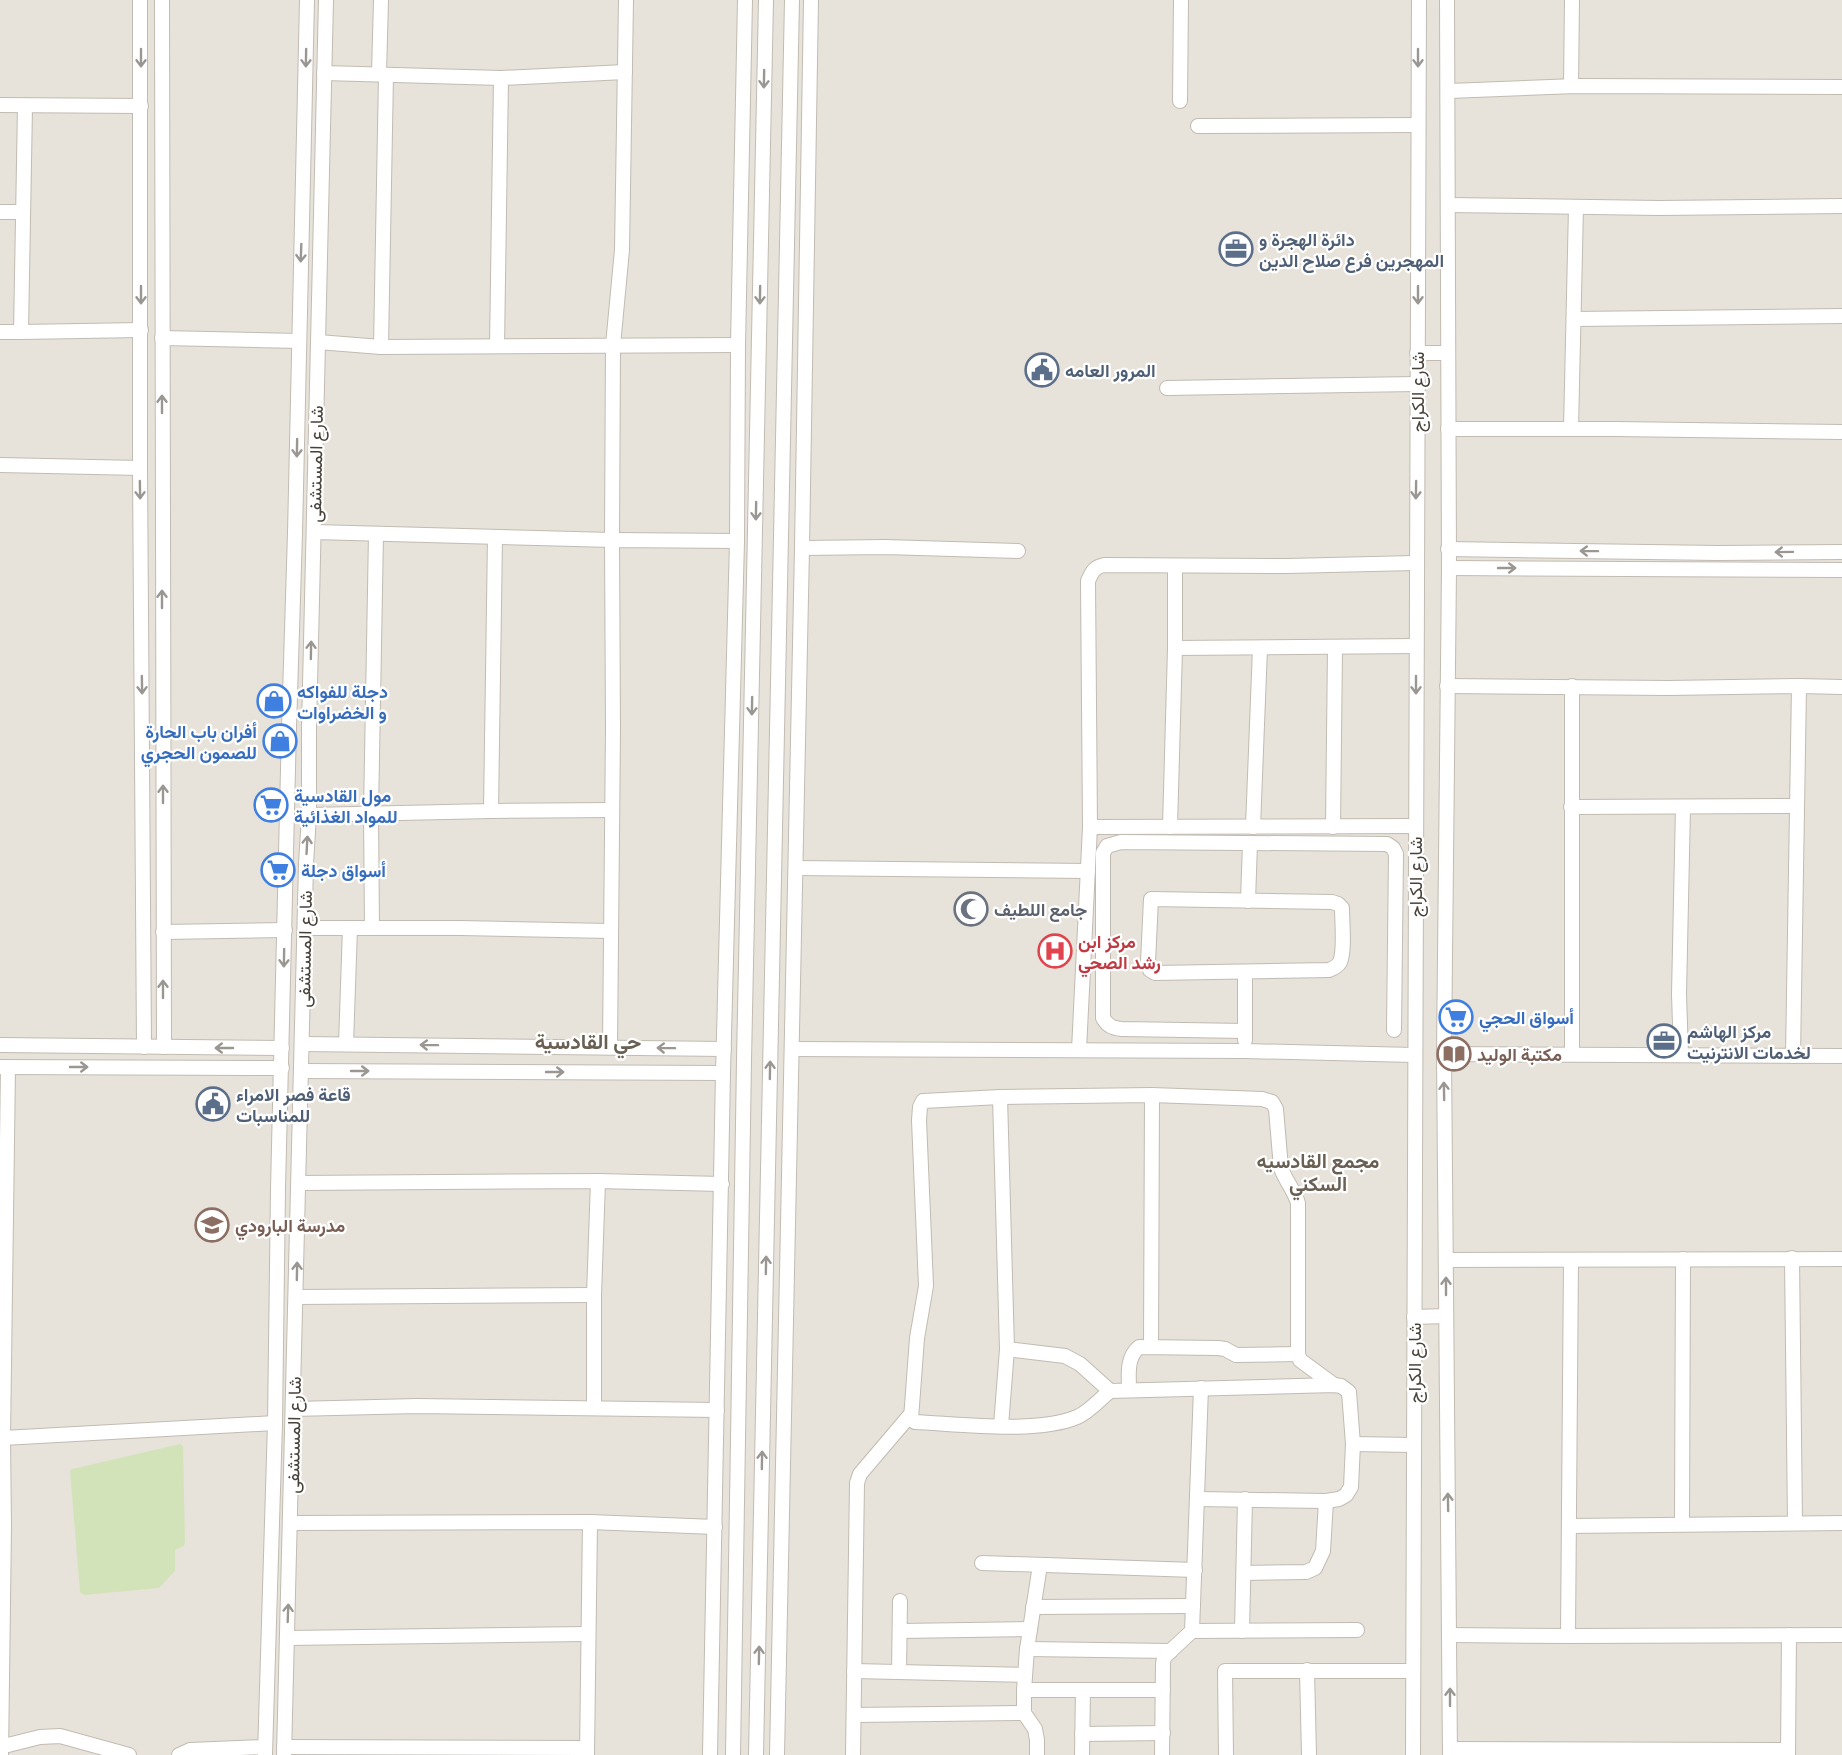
<svg xmlns="http://www.w3.org/2000/svg" width="1842" height="1755" font-family="'Exo 2',Vazirmatn,sans-serif">
  <style>
    .residential { fill: #e7e3da }
    .pitch { fill: #d2e3b9 }
    .lines { fill: none; stroke-linecap: round; stroke-linejoin: round }
    .minor-casing { stroke: #c2bbb2; stroke-width: 16 }
    .minor { stroke: #fff; stroke-width: 14 }
    .oneway { stroke: #9a9793 }
    .labels { text-anchor: middle; dominant-baseline: central; stroke-width: 4.5; stroke-linejoin: round; paint-order: stroke }
    .service-label { font-size: 18px; font-weight: bold; fill: #4e5e75; stroke: #fff; text-anchor: start }
    .street-label { font-size: 18px; fill: #48423a; stroke: #fff }
    .shop-label { font-size: 18px; font-weight: bold; fill: #366cbe; stroke: #fff; text-anchor: start }
    .worship-label { font-size: 18px; font-weight: bold; fill: #5b616d; stroke: #fff; text-anchor: start }
    .health-label { font-size: 18px; font-weight: bold; fill: #be3a42; stroke: #fff; text-anchor: start }
    .education-label { font-size: 18px; font-weight: bold; fill: #785e54; stroke: #fff; text-anchor: start }
    .neighbourhood-label { font-size: 20px; font-weight: bold; fill: #695f52; stroke: #fff }
    .quarter-label { font-size: 21px; font-weight: bold; fill: #695f52; stroke: #fff }
  </style>
  <rect width="100%" height="100%" fill="#f4f1eb"/>
  <rect class="residential" x="0" y="0" width="1842" height="1755"/>
  <path class="pitch" d="M180 1444 183 1446 185 1542 184 1546 175 1550V1571L159 1588 84 1595 80 1592 70 1471 72 1469Z"/>
  <g class="lines">
    <defs>
      <g id="minor">
        <path d="M140 0V468L144 1047"/>
        <path d="M162 0 164 1047"/>
        <path d="M1447 0 1449 568 1444 1054 1450 1755"/>
        <path d="M324 73 501 78 625 72"/>
        <path d="M379 74 381 0"/>
        <path d="M1571 86 1572 0"/>
        <path d="M1449 91 1576 86 1842 87"/>
        <path d="M1180 101 1181 0"/>
        <path d="M0 105 141 106"/>
        <path d="M25 106 21 332 141 330"/>
        <path d="M1198 126 1418 125"/>
        <path d="M1448 205 1659 208 1842 206"/>
        <path d="M0 212H23"/>
        <path d="M1574 319 1842 316"/>
        <path d="M0 332H21"/>
        <path d="M162 338 299 341"/>
        <path d="M318 342 381 347 738 345"/>
        <path d="M497 346 501 78"/>
        <path d="M381 347 386 75"/>
        <path d="M1417 353H1448"/>
        <path d="M1167 388 1417 384"/>
        <path d="M1448 429H1616L1842 432"/>
        <path d="M1571 429 1576 207"/>
        <path d="M0 465 140 468"/>
        <path d="M314 532 612 540 613 345 622 250 626 0"/>
        <path d="M802 548 885 547 1018 551"/>
        <path d="M1448 549 1718 553 1842 552"/>
        <path d="M1449 568 1842 570"/>
        <path d="M1175 648 1416 646"/>
        <path d="M1447 686 1669 688 1799 686 1842 687"/>
        <path d="M1571 807 1797 806"/>
        <path d="M491 811 612 810"/>
        <path d="M309 815 491 811 495 537"/>
        <path d="M1415 826 1090 827 1088 581C1092 572 1094 567 1104 565L1287 566 1415 563"/>
        <path d="M1170 827 1175 648V566"/>
        <path d="M1253 827 1260 648"/>
        <path d="M1333 827 1335 647"/>
        <path d="M796 868 1088 871"/>
        <path d="M1151 899 1332 902 1338 904 1342 908C1342 921 1345 951 1340 962 1338 966 1334 968 1329 970L1155 973 1150 970 1148 962Z"/>
        <path d="M1248 901 1250 843"/>
        <path d="M305 928H460L610 931"/>
        <path d="M372 928 371 813 376 534"/>
        <path d="M163 932 285 930"/>
        <path d="M1245 1031 1122 1029C1112 1028 1108 1026 1103 1018V853L1107 846 1121 842 1387 844 1393 848 1396 854 1394 1030"/>
        <path d="M1245 1040V972"/>
        <path d="M303 1044 724 1049"/>
        <path d="M346 1044 350 928"/>
        <path d="M0 1045 282 1048"/>
        <path d="M610 1047 613 729 612 540 737 541"/>
        <path d="M792 1049 1245 1051 1414 1055"/>
        <path d="M1079 1050 1090 827"/>
        <path d="M1444 1054 1842 1056"/>
        <path d="M1572 1054V686"/>
        <path d="M1681 1055 1679 994 1683 807"/>
        <path d="M1793 1056 1799 686"/>
        <path d="M0 1067 282 1068"/>
        <path d="M301 1071 723 1073"/>
        <path d="M1000 1097 1007 1349 1001 1426"/>
        <path d="M299 1183 598 1181 722 1184"/>
        <path d="M1792 1258 1795 1523"/>
        <path d="M1446 1260 1842 1259"/>
        <path d="M1571 1260 1568 1636 1842 1635"/>
        <path d="M296 1297 594 1295"/>
        <path d="M1414 1317 1446 1316"/>
        <path d="M1151 1347 1152 1095"/>
        <path d="M1007 1349 1065 1356 1080 1364 1110 1391 1334 1385 1341 1386 1349 1392 1353 1444 1351 1487 1346 1495 1339 1499 1326 1501 1198 1499"/>
        <path d="M1129 1390C1129 1375 1126 1358 1139 1347L1218 1348 1225 1349 1236 1355 1298 1354"/>
        <path d="M1110 1391C1100 1399 1089 1412 1077 1417 1037 1434 959 1424 915 1422L911 1419 917 1338 926 1286 919 1120 920 1107 923 1101 1000 1097 1152 1095 1262 1099 1272 1102 1276 1109 1281 1168C1285 1180 1294 1190 1298 1203V1354L1300 1360 1334 1385"/>
        <path d="M594 1408V1295L598 1181"/>
        <path d="M293 1409 417 1406 717 1410"/>
        <path d="M3 1438 275 1423"/>
        <path d="M1353 1444 1413 1445"/>
        <path d="M291 1523 590 1522 715 1527"/>
        <path d="M1682 1524 1683 1259"/>
        <path d="M1569 1526 1842 1523"/>
        <path d="M982 1563 1195 1570"/>
        <path d="M1244 1573 1306 1572 1315 1568 1323 1551 1326 1501"/>
        <path d="M1033 1607 1193 1606"/>
        <path d="M900 1631 1030 1629"/>
        <path d="M1192 1631 1201 1388"/>
        <path d="M1242 1631 1245 1499"/>
        <path d="M1449 1635 1568 1636"/>
        <path d="M288 1638 587 1634"/>
        <path d="M1027 1649 1171 1651"/>
        <path d="M1307 1670 1309 1755"/>
        <path d="M854 1671 1025 1675"/>
        <path d="M899 1672 900 1601"/>
        <path d="M1024 1690H1163"/>
        <path d="M855 1715 1024 1713"/>
        <path d="M1082 1734 1163 1733"/>
        <path d="M0 1747 40 1737 60 1736 129 1755"/>
        <path d="M284 1747 586 1748"/>
        <path d="M1450 1749 1788 1750"/>
        <path d="M1 1755 4 1526 3 1438 8 1067"/>
        <path d="M179 1755 190 1750 265 1747"/>
        <path d="M265 1755 275 1423 278 1189 289 727 295 533 307 0"/>
        <path d="M284 1755 306 864 309 815V728L326 0"/>
        <path d="M587 1755 590 1522"/>
        <path d="M710 1755 723 1073 737 541 738 345 745 0"/>
        <path d="M733 1755 744 1060 766 0"/>
        <path d="M756 1755 792 0"/>
        <path d="M777 1755 802 548 811 0"/>
        <path d="M853 1755 857 1483 860 1474 911 1414"/>
        <path d="M1037 1755V1740L1035 1729 1024 1713V1690L1027 1649 1040 1565"/>
        <path d="M1082 1755 1083 1690"/>
        <path d="M1162 1755 1163 1664 1164 1657 1192 1631 1357 1630"/>
        <path d="M1226 1755 1225 1671H1413"/>
        <path d="M1413 1755 1419 0"/>
        <path d="M1788 1755 1789 1635"/>
      </g>
    </defs>
    <use href="#minor" class="minor-casing"/>
    <use href="#minor" class="minor"/>
  </g>
  <defs><path id="oneway-shaft" d="M-6 0H5M1.5-3L5.5 0L1.5 3" fill="none" stroke-width="1.6" stroke-linecap="round" stroke-linejoin="round" transform="scale(1.5)"/></defs>
  <g class="oneway">
    <use href="#oneway-shaft" transform="translate(141 58) rotate(90)"/>
    <use href="#oneway-shaft" transform="translate(306 58) rotate(91)"/>
    <use href="#oneway-shaft" transform="translate(1418 58) rotate(90)"/>
    <use href="#oneway-shaft" transform="translate(764 79) rotate(91)"/>
    <use href="#oneway-shaft" transform="translate(301 253) rotate(92)"/>
    <use href="#oneway-shaft" transform="translate(141 295) rotate(90)"/>
    <use href="#oneway-shaft" transform="translate(760 295) rotate(91)"/>
    <use href="#oneway-shaft" transform="translate(1418 295) rotate(90)"/>
    <use href="#oneway-shaft" transform="translate(162 404) rotate(-90)"/>
    <use href="#oneway-shaft" transform="translate(297 448) rotate(91)"/>
    <use href="#oneway-shaft" transform="translate(140 490) rotate(89)"/>
    <use href="#oneway-shaft" transform="translate(1416 490) rotate(91)"/>
    <use href="#oneway-shaft" transform="translate(756 511) rotate(91)"/>
    <use href="#oneway-shaft" transform="translate(1589 551) rotate(-179)"/>
    <use href="#oneway-shaft" transform="translate(1784 552) rotate(179)"/>
    <use href="#oneway-shaft" transform="translate(1507 568)"/>
    <use href="#oneway-shaft" transform="translate(162 599) rotate(-90)"/>
    <use href="#oneway-shaft" transform="translate(311 650) rotate(-89)"/>
    <use href="#oneway-shaft" transform="translate(142 685) rotate(89)"/>
    <use href="#oneway-shaft" transform="translate(1416 685) rotate(90)"/>
    <use href="#oneway-shaft" transform="translate(752 706) rotate(91)"/>
    <use href="#oneway-shaft" transform="translate(163 794) rotate(-90)"/>
    <use href="#oneway-shaft" transform="translate(307 845) rotate(-87)"/>
    <use href="#oneway-shaft" transform="translate(284 958) rotate(91)"/>
    <use href="#oneway-shaft" transform="translate(163 989) rotate(-90)"/>
    <use href="#oneway-shaft" transform="translate(429 1045) rotate(-179)"/>
    <use href="#oneway-shaft" transform="translate(224 1048) rotate(-180)"/>
    <use href="#oneway-shaft" transform="translate(666 1048) rotate(-179)"/>
    <use href="#oneway-shaft" transform="translate(79 1067)"/>
    <use href="#oneway-shaft" transform="translate(770 1070) rotate(-89)"/>
    <use href="#oneway-shaft" transform="translate(360 1071)"/>
    <use href="#oneway-shaft" transform="translate(555 1072)"/>
    <use href="#oneway-shaft" transform="translate(1444 1091) rotate(-91)"/>
    <use href="#oneway-shaft" transform="translate(766 1265) rotate(-89)"/>
    <use href="#oneway-shaft" transform="translate(297 1271) rotate(-89)"/>
    <use href="#oneway-shaft" transform="translate(1446 1286) rotate(-90)"/>
    <use href="#oneway-shaft" transform="translate(762 1460) rotate(-89)"/>
    <use href="#oneway-shaft" transform="translate(1448 1502) rotate(-91)"/>
    <use href="#oneway-shaft" transform="translate(288 1613) rotate(-88)"/>
    <use href="#oneway-shaft" transform="translate(759 1655) rotate(-89)"/>
    <use href="#oneway-shaft" transform="translate(1450 1697) rotate(-90)"/>
  </g>
  <defs>
    <symbol id="office-ring" viewBox="-11 -11 22 22"><circle r="9.5" fill="#fff" stroke="#5c6f8a" stroke-width="1.5"/><path d="M-6-3h4V-5.5h4V-3h4V5H-6ZM-1-4.5V-3h2v-1.5ZM-6 0V1H6V0Z" fill="#5c6f8a"/></symbol>
    <symbol id="civic-ring" viewBox="-11 -11 22 22"><circle r="9.5" fill="#fff" stroke="#5c6f8a" stroke-width="1.5"/><path d="M-.6-6.5H3V-4.5H.6V-3L4-1V1h2V6H-6V1h2V-1L-.6-3ZM-1.2 2.5V6h2.4V2.5Z" fill="#5c6f8a"/></symbol>
    <symbol id="shop-ring" viewBox="-11 -11 22 22"><circle r="9.5" fill="#fff" stroke="#3f7fe0" stroke-width="1.5"/><path d="M-5-2.5h2.3a2.7 3.5 0 0 1 5.4 0H5L5.5 6h-11ZM-1.5-2.5h3a1.5 2.3 0 0 0-3 0Z" fill="#3f7fe0"/></symbol>
    <symbol id="supermarket-ring" viewBox="-11 -11 22 22"><circle r="9.5" fill="#fff" stroke="#3f7fe0" stroke-width="1.5"/><path d="M-6-5.5h2.5l.6 2H6L4.5 2H-2.5L-4.4-4H-6ZM-1.5 3.2a1.3 1.3 0 1 0 .1 0ZM3 3.2a1.3 1.3 0 1 0 .1 0Z" fill="#3f7fe0"/></symbol>
    <symbol id="mosque-ring" viewBox="-11 -11 22 22"><circle r="9.5" fill="#fff" stroke="#6b7280" stroke-width="1.5"/><path d="M3.5-4.9A6 6 0 1 0 3.5 4.9A5 5 0 1 1 3.5-4.9Z" fill="#6b7280"/></symbol>
    <symbol id="hospital-ring" viewBox="-11 -11 22 22"><circle r="9.5" fill="#fff" stroke="#e0444e" stroke-width="1.5"/><path d="M-5-5h3v3.5h4V-5h3V5h-3V1.5h-4V5h-3Z" fill="#e0444e"/></symbol>
    <symbol id="library-ring" viewBox="-11 -11 22 22"><circle r="9.5" fill="#fff" stroke="#8d6e63" stroke-width="1.5"/><path d="M-6-4Q-3-5.5-.7-3.5V5Q-3 3-6 4ZM6-4Q3-5.5 .7-3.5V5Q3 3 6 4Z" fill="#8d6e63"/></symbol>
    <symbol id="school-ring" viewBox="-11 -11 22 22"><circle r="9.5" fill="#fff" stroke="#8d6e63" stroke-width="1.5"/><path d="M0-5L7-2L0 1L-7-2ZM-4 1L0 2.5L4 1V4Q0 6-4 4Z" fill="#8d6e63"/></symbol>
  </defs>
  <g fill-rule="evenodd">
    <use href="#office-ring" x="1217" y="230" width="38" height="38"/>
    <use href="#civic-ring" x="1023" y="351" width="38" height="38"/>
    <use href="#shop-ring" x="255" y="682" width="38" height="38"/>
    <use href="#shop-ring" x="261" y="722" width="38" height="38"/>
    <use href="#supermarket-ring" x="252" y="786" width="38" height="38"/>
    <use href="#supermarket-ring" x="259" y="851" width="38" height="38"/>
    <use href="#mosque-ring" x="952" y="890" width="38" height="38"/>
    <use href="#hospital-ring" x="1036" y="932" width="38" height="38"/>
    <use href="#supermarket-ring" x="1437" y="998" width="38" height="38"/>
    <use href="#office-ring" x="1645" y="1022" width="38" height="38"/>
    <use href="#library-ring" x="1435" y="1035" width="38" height="38"/>
    <use href="#civic-ring" x="194" y="1085" width="38" height="38"/>
    <use href="#school-ring" x="193" y="1206" width="38" height="38"/>
  </g>
  <g class="labels">
    <g class="service-label">
      <text x="1259" y="239">دائرة الهجرة و<tspan x="1259" dy="21">المهجرين فرع صلاح الدين</tspan></text>
      <text x="1065" y="370">المرور العامه</text>
      <text x="1687" y="1031">مركز الهاشم<tspan x="1687" dy="21">لخدمات الانترنيت</tspan></text>
      <text x="236" y="1094">قاعة فصر الامراء<tspan x="236" dy="21">للمناسبات</tspan></text>
    </g>
    <g class="street-label">
      <text transform="translate(1417 392) rotate(-90)">شارع الكراج</text>
      <text transform="translate(315 464) rotate(-89)">شارع المستشفى</text>
      <text transform="translate(1415 877) rotate(-90)">شارع الكراج</text>
      <text transform="translate(304 949) rotate(-89)">شارع المستشفى</text>
      <text transform="translate(1414 1363) rotate(-90)">شارع الكراج</text>
      <text transform="translate(293 1435) rotate(-89)">شارع المستشفى</text>
    </g>
    <g class="shop-label">
      <text x="297" y="691">دجلة للفواكه<tspan x="297" dy="21">و الخضراوات</tspan></text>
      <text x="257" y="731" text-anchor="end">أفران باب الحارة<tspan x="257" dy="21">للصمون الحجري</tspan></text>
      <text x="294" y="795">مول القادسية<tspan x="294" dy="21">للمواد الغذائية</tspan></text>
      <text x="301" y="870">أسواق دجلة</text>
      <text x="1479" y="1017">أسواق الحجي</text>
    </g>
    <g class="worship-label">
      <text x="994" y="909">جامع اللطیف</text>
    </g>
    <g class="health-label">
      <text x="1078" y="941">مركز ابن<tspan x="1078" dy="21">رشد الصحي</tspan></text>
    </g>
    <g class="education-label">
      <text x="1477" y="1054">مكتبة الوليد</text>
      <text x="235" y="1225">مدرسة البارودي</text>
    </g>
    <g class="neighbourhood-label">
      <text x="1318" y="1160">مجمع القادسيه<tspan x="1318" dy="23">السكني</tspan></text>
    </g>
    <g class="quarter-label">
      <text x="588" y="1040">حي القادسية</text>
    </g>
  </g>
</svg>
